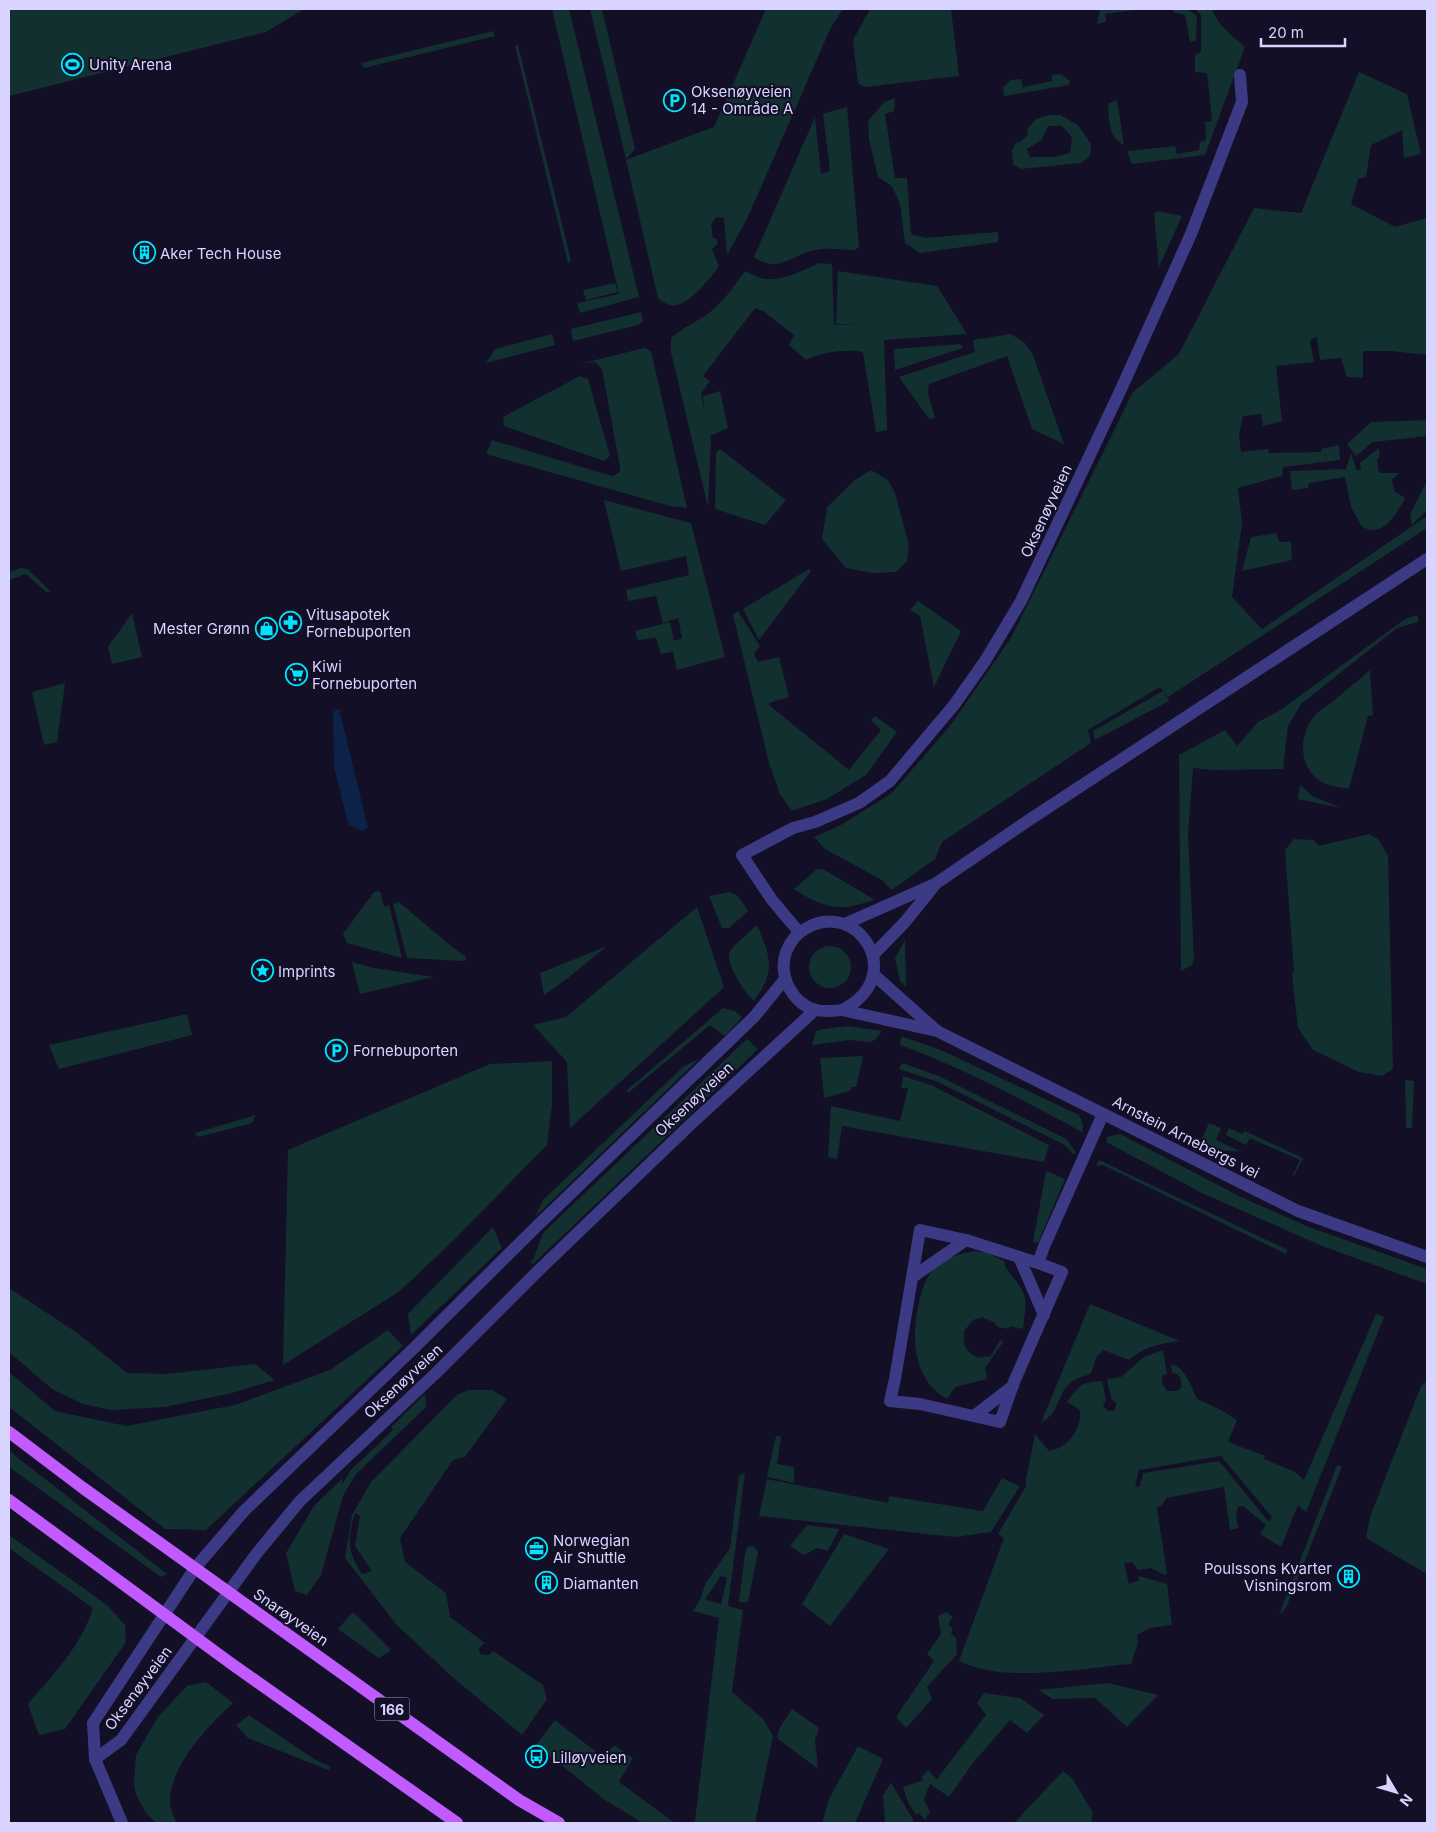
<svg xmlns="http://www.w3.org/2000/svg" width="1436" height="1832" font-family="Inter,sans-serif">
  <style>
    .green { fill: #12302f; fill-rule: evenodd }
    .water { fill: #0c2248 }
    .lines { fill: none; stroke-linecap: round; stroke-linejoin: round }
    .minor { stroke: #3d3a85; stroke-width: 12 }
    .major { stroke: #c25bff; stroke-width: 12 }
    .labels { text-anchor: middle; dominant-baseline: central; stroke-width: 4; stroke-linejoin: round; paint-order: stroke }
    .shield { fill: #130f26; stroke: #9e99be; stroke-width: 1 }
    .shield-label { font-size: 14px; font-weight: bold; fill: #d9d4ff }
    .poi-label { font-size: 15px; fill: #d9d4ff; stroke: #130f26; text-anchor: start }
    .street-label { font-size: 15px; fill: #d9d4ff; stroke: #130f26 }
  </style>
  <rect width="100%" height="100%" fill="#130f26"/>
  <g class="green">
    <path d="M9 9H304L266 32 9 96Z"/>
    <path d="M552 9H569L639 297 580 313 577 303 619 294Z"/>
    <path d="M590 9H602L635 149 626 159Z"/>
    <path d="M766 9H843L831 27 747 219 727 255 724 218 716 217 711 225 713 238 717 239V244L712 249 719 266C712 277 692 300 680 304 671 308 664 303 658 298L626 160 714 127Z"/>
    <path d="M870 9H951L959 76 865 87 858 83 853 40Z"/>
    <path d="M1106 9H1143L1105 14 1106 22 1097 24 1100 10Z"/>
    <path d="M1173 9H1187L1197 16 1196 41 1190 42 1185 15 1173 12Z"/>
    <path d="M1195 9H1212C1217 25 1233 36 1245 47L1205 155 1132 164 1127 151 1175 146 1177 154 1199 150 1200 142 1206 140 1205 122 1212 121 1207 73 1195 72V55L1201 52V15Z"/>
    <path d="M493 31 495 36 364 68 361 63Z"/>
    <path d="M518 45 571 261 568 263 515 46Z"/>
    <path d="M1359 72 1407 94 1421 154 1404 158 1402 130 1371 145 1366 177 1358 179 1351 204 1395 227 1427 218V355L1391 351H1363V378L1347 377 1341 358 1320 360 1317 337 1310 340 1314 362 1276 366 1282 421 1263 426 1261 414 1243 416 1239 436 1241 452 1268 449 1269 453 1321 452V449L1339 445 1340 460 1283 467 1282 476 1238 488 1242 523 1232 597 1262 629 1427 516V528L1168 697 1160 687 1088 730 1091 743 942 842 935 859 892 890 882 880 825 849 814 837 841 825 892 793 950 726 1011 638 1133 392 1179 354 1254 208 1301 213Z"/>
    <path d="M1061 74 1070 81 1069 85 1004 96 1003 87 1011 80 1021 79 1023 87 1052 81V75Z"/>
    <path d="M895 98 894 111 885 114 895 178H907L911 234 925 238 998 232V242L920 253 905 243 900 204 892 186 878 177 869 139 868 121 884 102Z"/>
    <path d="M1117 100 1124 145C1108 138 1109 119 1108 104Z"/>
    <path d="M847 107 859 247 855 250C843 250 828 247 816 250 792 254 778 275 754 257L815 117 821 174 830 171 823 114Z"/>
    <path d="M1050 115H1060L1078 125 1091 144 1090 156 1081 163 1021 169 1013 164 1012 151 1016 143 1020 142 1028 135 1027 129 1036 119ZM1048 126H1062L1072 137 1070 153 1053 157H1030L1027 149 1042 140Z"/>
    <path d="M1157 211 1182 216 1159 267 1154 214Z"/>
    <path d="M819 263 832 264 834 325 857 324H836L838 271 937 286 967 334 884 340 887 430 876 432 863 352C846 349 822 352 806 360L789 345 794 335 763 311 755 308 703 376 710 381 701 394 704 410 703 396 720 391 728 428 710 436 711 440 708 507 671 352V338C683 327 697 322 710 312 724 301 735 285 745 271 750 273 755 276 760 278 779 283 803 271 819 263Z"/>
    <path d="M615 283 618 292 586 300 583 290Z"/>
    <path d="M641 312 643 321 638 325 573 341 571 329Z"/>
    <path d="M552 334 555 345 486 363 495 349Z"/>
    <path d="M1011 334 1025 343 1033 355 1064 444 1032 429 1007 356 929 384 928 393 935 418 929 419 899 377 975 352 973 340Z"/>
    <path d="M960 344 963 348 895 370 894 349Z"/>
    <path d="M644 348 651 351 687 508 670 506 486 454 492 440 612 476 620 472V467L602 369 595 362 580 364Z"/>
    <path d="M580 376 588 379 610 456 604 461 504 426 503 417Z"/>
    <path d="M1427 420V436L1373 442 1356 456 1347 444 1371 422Z"/>
    <path d="M1379 448 1380 457 1377 459 1379 473H1399L1392 480 1394 491 1405 498C1400 508 1387 531 1373 530 1369 530 1365 528 1362 527L1351 507 1345 477 1309 483 1308 488 1292 490 1290 471 1346 469 1351 453 1357 471 1361 469 1360 463Z"/>
    <path d="M720 449 786 500 765 525 715 509 716 453Z"/>
    <path d="M871 470 888 480 895 493 909 545 907 561 896 572 873 573 846 568 822 539 827 507 855 480Z"/>
    <path d="M1427 481V510L1412 525 1410 515Z"/>
    <path d="M604 500 691 523 725 657 677 670 673 652 661 654 656 638 638 640 635 631 670 622 674 641 682 638 678 618 663 623 656 596 628 601 626 590 689 575 686 556 621 571Z"/>
    <path d="M1276 533 1279 542H1291L1292 560 1242 571 1251 537Z"/>
    <path d="M20 568 28 569 51 592H46L26 574 9 580V572Z"/>
    <path d="M809 569 811 571 759 640 743 609Z"/>
    <path d="M918 601 961 631 934 687 920 616 910 610Z"/>
    <path d="M738 611 760 646 754 654 758 662 779 657 789 697 769 703V705L849 770 881 730 871 720 875 716 897 732 866 775 827 799 792 811 780 794 769 763 733 615Z"/>
    <path d="M132 613 142 657 112 664 108 647Z"/>
    <path d="M1418 615V622L1397 628 1301 704 1288 726 1283 769 1213 770 1193 768 1188 834 1194 960 1192 965 1181 971 1179 755 1225 730 1237 746 1258 722 1282 709 1405 619Z"/>
    <path d="M1370 670 1373 715 1368 716 1349 789C1340 787 1328 786 1320 781 1298 766 1299 735 1314 716 1319 711 1326 706 1332 702 1345 691 1358 681 1370 670Z"/>
    <path d="M65 683 57 742 44 745 32 692Z"/>
    <path d="M1163 691 1169 701 1095 740 1093 731Z"/>
    <path d="M1300 785 1312 796 1341 808 1298 799Z"/>
    <path d="M1369 834 1378 839 1388 856 1393 1069 1382 1076 1359 1072 1313 1050 1298 1028 1292 974 1294 972 1285 850 1294 839 1313 840 1319 846Z"/>
    <path d="M823 869 875 900C866 902 856 906 847 907 828 909 810 900 794 889L816 870Z"/>
    <path d="M380 891 384 907 389 905 402 958 347 943 343 934 374 892Z"/>
    <path d="M729 892 738 896 748 911 729 928H722L709 896Z"/>
    <path d="M399 902 452 947 466 957V960L463 961 407 958 393 904Z"/>
    <path d="M697 907 724 987 570 1128 567 1062 533 1025 566 1017Z"/>
    <path d="M757 925C771 957 776 971 754 1001 745 993 727 966 729 953 731 947 751 931 757 925Z"/>
    <path d="M905 940 906 987 900 981 895 958Z"/>
    <path d="M607 946 568 978 544 995 540 973Z"/>
    <circle cx="830" cy="967" r="21"/>
    <path d="M352 962 374 968 433 977 360 994Z"/>
    <path d="M723 1008 735 1011 742 1017 725 1036 710 1025 628 1093 627 1090Z"/>
    <path d="M187 1014 192 1035 59 1069 49 1045Z"/>
    <path d="M847 1026 882 1031 875 1040 869 1042 850 1040 812 1045 816 1031 824 1029Z"/>
    <path d="M901 1036 941 1050 1079 1115 1083 1125 1082 1132C1023 1100 963 1068 900 1045Z"/>
    <path d="M747 1039 758 1049 533 1264 530 1262 534 1258 543 1233Z"/>
    <path d="M863 1056 856 1087H851L850 1091 824 1098 820 1058Z"/>
    <path d="M700 1058 535 1217 543 1200 683 1067Z"/>
    <path d="M552 1061V1104L547 1145 456 1238 400 1291 283 1365 288 1150 490 1064Z"/>
    <path d="M902 1063 939 1076 1066 1139 1076 1152 1074 1155 1065 1145 938 1082 899 1069Z"/>
    <path d="M903 1076 933 1086 1049 1145 1044 1162 842 1126 837 1159 828 1157 831 1106 900 1121 908 1088H901Z"/>
    <path d="M1405 1080 1414 1081 1412 1128H1406Z"/>
    <path d="M256 1115 252 1123 198 1137 195 1133Z"/>
    <path d="M1209 1123 1221 1128 1216 1140 1242 1152 1206 1149 1199 1145Z"/>
    <path d="M1229 1128 1242 1134 1245 1131 1303 1158 1294 1176 1293 1175 1300 1160 1250 1138 1246 1145 1226 1135Z"/>
    <path d="M1120 1134 1241 1197 1309 1227 1427 1269V1284L1322 1246 1202 1193 1106 1142 1107 1137Z"/>
    <path d="M1099 1160 1288 1250 1286 1254 1103 1165 1096 1166Z"/>
    <path d="M1046 1171 1065 1179 1038 1243 1033 1242Z"/>
    <path d="M493 1227 502 1248 411 1335 408 1314Z"/>
    <path d="M974 1251 988 1253 1004 1261C1005 1272 1019 1281 1023 1292 1028 1301 1024 1318 1023 1329L1009 1326V1329L998 1327 993 1322 982 1317 973 1320 964 1331C963 1346 964 1348 977 1358L991 1356 1000 1340 1003 1342 985 1368 987 1379 955 1387 947 1399C914 1381 911 1339 918 1306 921 1292 925 1278 935 1267 945 1257 961 1254 974 1251Z"/>
    <path d="M9 1288 76 1332 127 1373 166 1374 255 1364 275 1380 232 1393 165 1407 110 1410 83 1404 52 1389 9 1352Z"/>
    <path d="M1090 1304 1180 1341C1159 1344 1146 1346 1129 1360L1103 1350 1097 1356 1091 1373C1084 1378 1076 1377 1069 1384 1055 1399 1062 1410 1041 1423Z"/>
    <path d="M1376 1314 1384 1317 1306 1512 1298 1505 1281 1547 1260 1534 1266 1525 1243 1506H1239C1235 1513 1236 1521 1239 1528L1230 1530 1224 1487 1166 1498 1163 1504 1157 1508 1167 1574 1165 1575 1151 1568 1138 1570 1132 1562 1124 1563 1129 1584 1138 1581 1139 1576 1167 1584 1172 1625 1150 1628 1137 1635 1138 1643 1131 1664C1082 1668 1004 1684 959 1661L1004 1538 998 1534 1026 1486V1479L1035 1434 1049 1451C1054 1450 1060 1448 1064 1445 1074 1438 1082 1421 1080 1410L1067 1402C1080 1384 1080 1383 1102 1381L1106 1400 1103 1406 1108 1411 1115 1410 1116 1403 1111 1398 1107 1379 1121 1377 1144 1357 1163 1350 1167 1374 1163 1375C1161 1383 1162 1385 1167 1391H1177L1181 1388C1182 1379 1181 1375 1172 1372L1171 1364C1186 1368 1191 1386 1197 1399L1221 1410 1237 1420 1228 1442 1265 1456 1264 1459 1295 1472 1304 1480ZM1221 1456 1272 1517 1269 1522 1219 1461 1143 1473 1140 1486 1135 1487 1139 1470Z"/>
    <path d="M388 1330 403 1346 206 1530 165 1529 9 1407V1372L55 1411 126 1426 235 1405 330 1370Z"/>
    <path d="M1427 1381V1574L1366 1538 1370 1517 1421 1386Z"/>
    <path d="M468 1390H492L507 1399 465 1457 453 1460 400 1538 405 1562 446 1593 450 1617 485 1643 479 1648 480 1654 489 1655 493 1651 543 1685 547 1699 522 1735 450 1675 396 1624 345 1558 352 1515 371 1482 457 1395ZM355 1513 360 1516 355 1546 372 1571 362 1574C347 1551 347 1539 355 1513Z"/>
    <path d="M425 1394 426 1407 356 1474 343 1496 321 1575 307 1595 295 1591 286 1553 314 1506 343 1478 341 1486 351 1470 393 1430 391 1427Z"/>
    <path d="M776 1436H781L777 1464 794 1467V1483L767 1477Z"/>
    <path d="M9 1450 18 1458 167 1574 161 1577 9 1467Z"/>
    <path d="M1337 1465 1342 1467 1286 1608 1279 1615Z"/>
    <path d="M745 1473 728 1606 743 1610 732 1692 763 1719 773 1736 755 1823H692L695 1821 719 1618 693 1611 701 1598 705 1584 730 1548 739 1475ZM721 1576 727 1578 721 1604 705 1599Z"/>
    <path d="M1002 1478 1020 1486 991 1532 955 1537 759 1516 767 1479 888 1503 889 1496 983 1511Z"/>
    <path d="M807 1525 839 1529 828 1551 817 1548 804 1555 790 1546Z"/>
    <path d="M844 1534 889 1549 830 1626 802 1604Z"/>
    <path d="M9 1535 107 1605 125 1625 126 1642 65 1729 39 1735 28 1704C55 1672 80 1648 93 1608L9 1548Z"/>
    <path d="M748 1546 754 1547 758 1552 748 1602H739L745 1553Z"/>
    <path d="M353 1612 391 1650 379 1658 338 1629Z"/>
    <path d="M946 1612 953 1617 948 1624 953 1629 951 1634 956 1638 957 1654 927 1687 932 1699 906 1728 896 1717 934 1661 927 1654 941 1634 938 1616Z"/>
    <path d="M206 1682 233 1703C208 1726 170 1766 170 1801 170 1808 174 1817 177 1823H156L146 1813 136 1795 134 1783 136 1755 157 1718 187 1686Z"/>
    <path d="M1108 1683 1158 1695 1127 1727 1095 1698 1053 1699 1038 1690Z"/>
    <path d="M984 1693 1020 1698 1044 1715 1027 1733 1010 1720 973 1763 949 1797 930 1784 924 1799 930 1812 925 1820 919 1813 916 1815 908 1802 903 1787 924 1780 921 1777 928 1770 937 1779 986 1715 977 1703Z"/>
    <path d="M792 1709 819 1728 815 1740 818 1769 777 1738 779 1729Z"/>
    <path d="M249 1715 314 1759 331 1767 328 1770 248 1738 236 1725Z"/>
    <path d="M555 1720 604 1758 614 1745 633 1758 619 1782 675 1823H643L605 1800 536 1745Z"/>
    <path d="M858 1746 883 1759 855 1823H822L829 1799Z"/>
    <path d="M1063 1771 1072 1778 1093 1813 1091 1823H1014Z"/>
    <path d="M891 1783 914 1821 910 1823H885L883 1795Z"/>
  </g>
  <path class="water" d="M339 708 368 828 361 831 348 824 334 768 333 712Z"/>
  <g class="lines">
    <g class="minor">
      <path d="M845 924 935 884 1029 820 1427 559"/>
      <path d="M799 932 772 900 742 855 793 828 815 822 859 803 890 781 954 705 985 661 1021 601 1122 387 1191 234 1242 102 1240 75"/>
      <path d="M873 955 905 922 934 886"/>
      <path d="M842 1010C910 976 856 897 805 929 796 934 790 942 786 952 778 975 792 1004 816 1010 825 1012 833 1011 842 1010L937 1031 873 974"/>
      <path d="M937 1031 1298 1211 1427 1257"/>
      <path d="M1019 1257 1044 1315"/>
      <path d="M1038 1263 966 1240 920 1230 895 1379 890 1401 920 1404 1000 1422 1014 1382 1062 1272 1038 1263 1045 1244 1103 1114"/>
      <path d="M914 1276 966 1240"/>
      <path d="M974 1416 1013 1386"/>
      <path d="M95 1759 121 1740 257 1553 300 1501 436 1373 539 1270 690 1125 815 1010"/>
      <path d="M122 1823 95 1759 93 1723 195 1568 244 1511 413 1349 537 1226 754 1017 785 979"/>
    </g>
    <g class="major">
      <path d="M9 1432 83 1488 519 1800 559 1823"/>
      <path d="M9 1500 229 1662 457 1823"/>
    </g>
  </g>
  <defs>
    <symbol id="stadium-ring" viewBox="-11 -11 22 22"><circle r="9.5" fill="#130f26" stroke="#00e5ff" stroke-width="1.5"/><path d="M0-5a6.5 5 0 1 0 0 10a6.5 5 0 1 0 0-10ZM-3.5-1.8h7v3.6h-7Z" fill="#00e5ff"/></symbol>
    <symbol id="parking-ring" viewBox="-11 -11 22 22"><circle r="9.5" fill="#130f26" stroke="#00e5ff" stroke-width="1.5"/><path d="M-3.5-5.5H1a3.5 3.5 0 0 1 0 7H-1V5.5H-3.5ZM-1-3.4V-.6H.8a1.4 1.4 0 0 0 0-2.8Z" fill="#00e5ff"/></symbol>
    <symbol id="building-ring" viewBox="-11 -11 22 22"><circle r="9.5" fill="#130f26" stroke="#00e5ff" stroke-width="1.5"/><path d="M-4-6H4V6H1V3H-1V6H-4ZM-2.5-4.3h1.7v1.8h-1.7ZM.8-4.3h1.7v1.8H.8ZM-2.5-1h1.7V.8h-1.7ZM.8-1h1.7V.8H.8Z" fill="#00e5ff"/></symbol>
    <symbol id="pharmacy-ring" viewBox="-11 -11 22 22"><circle r="9.5" fill="#130f26" stroke="#00e5ff" stroke-width="1.5"/><path d="M-2-6h4v4h4v4h-4v4h-4v-4h-4v-4h4Z" fill="#00e5ff"/></symbol>
    <symbol id="shop-ring" viewBox="-11 -11 22 22"><circle r="9.5" fill="#130f26" stroke="#00e5ff" stroke-width="1.5"/><path d="M-5-2.5h2.3a2.7 3.5 0 0 1 5.4 0H5L5.5 6h-11ZM-1.5-2.5h3a1.5 2.3 0 0 0-3 0Z" fill="#00e5ff"/></symbol>
    <symbol id="supermarket-ring" viewBox="-11 -11 22 22"><circle r="9.5" fill="#130f26" stroke="#00e5ff" stroke-width="1.5"/><path d="M-6-5.5h2.5l.6 2H6L4.5 2H-2.5L-4.4-4H-6ZM-1.5 3.2a1.3 1.3 0 1 0 .1 0ZM3 3.2a1.3 1.3 0 1 0 .1 0Z" fill="#00e5ff"/></symbol>
    <symbol id="sight-ring" viewBox="-11 -11 22 22"><circle r="9.5" fill="#130f26" stroke="#00e5ff" stroke-width="1.5"/><path d="M0-6L1.8-2.2L6-1.7L2.9 1.2L3.7 5.4L0 3.3L-3.7 5.4L-2.9 1.2L-6-1.7L-1.8-2.2Z" fill="#00e5ff"/></symbol>
    <symbol id="office-ring" viewBox="-11 -11 22 22"><circle r="9.5" fill="#130f26" stroke="#00e5ff" stroke-width="1.5"/><path d="M-6-3h4V-5.5h4V-3h4V5H-6ZM-1-4.5V-3h2v-1.5ZM-6 0V1H6V0Z" fill="#00e5ff"/></symbol>
    <symbol id="bus-ring" viewBox="-11 -11 22 22"><circle r="9.5" fill="#130f26" stroke="#00e5ff" stroke-width="1.5"/><path d="M-5-6H5V4H4V6H2V4H-2V6H-4V4H-5ZM-3.5-4V0h7V-4ZM-3.5 1.2v1.5H-2V1.2ZM2 1.2v1.5H3.5V1.2Z" fill="#00e5ff"/></symbol>
  </defs>
  <g fill-rule="evenodd">
    <use href="#stadium-ring" x="60" y="52" width="25" height="25"/>
    <use href="#parking-ring" x="662" y="88" width="25" height="25"/>
    <use href="#building-ring" x="132" y="240" width="25" height="25"/>
    <use href="#pharmacy-ring" x="278" y="610" width="25" height="25"/>
    <use href="#shop-ring" x="254" y="616" width="25" height="25"/>
    <use href="#supermarket-ring" x="284" y="662" width="25" height="25"/>
    <use href="#sight-ring" x="250" y="958" width="25" height="25"/>
    <use href="#parking-ring" x="324" y="1038" width="25" height="25"/>
    <use href="#office-ring" x="524" y="1536" width="25" height="25"/>
    <use href="#building-ring" x="1336" y="1564" width="25" height="25"/>
    <use href="#building-ring" x="534" y="1570" width="25" height="25"/>
    <use href="#bus-ring" x="524" y="1744" width="25" height="25"/>
  </g>
  <g class="labels">
    <rect class="shield" x="374.5" y="1697.5" width="35" height="23" rx="4"/>
    <g class="shield-label">
      <text x="392" y="1709">166</text>
    </g>
    <g class="poi-label">
      <text x="89" y="64">Unity Arena</text>
      <text x="691" y="91">Oksenøyveien<tspan x="691" dy="17">14 - Område A</tspan></text>
      <text x="160" y="253">Aker Tech House</text>
      <text x="306" y="614">Vitusapotek<tspan x="306" dy="17">Fornebuporten</tspan></text>
      <text x="250" y="628" text-anchor="end">Mester Grønn</text>
      <text x="312" y="666">Kiwi<tspan x="312" dy="17">Fornebuporten</tspan></text>
      <text x="278" y="971">Imprints</text>
      <text x="353" y="1050">Fornebuporten</text>
      <text x="553" y="1540">Norwegian<tspan x="553" dy="17">Air Shuttle</tspan></text>
      <text x="1332" y="1568" text-anchor="end">Poulssons Kvarter<tspan x="1332" dy="17">Visningsrom</tspan></text>
      <text x="563" y="1583">Diamanten</text>
      <text x="552" y="1757">Lilløyveien</text>
    </g>
    <g class="street-label">
      <text transform="translate(1046 511) rotate(-65)">Oksenøyveien</text>
      <text transform="translate(694 1099) rotate(-43)">Oksenøyveien</text>
      <text transform="translate(1186 1137) rotate(27)">Arnstein Arnebergs vei</text>
      <text transform="translate(403 1381) rotate(-43)">Oksenøyveien</text>
      <text transform="translate(291 1617) rotate(35)">Snarøyveien</text>
      <text transform="translate(138 1688) rotate(-53)">Oksenøyveien</text>
    </g>
  </g>
  <rect width="1436" height="1832" fill="none" stroke="#d9d4ff" stroke-width="20"/>
  <g transform="translate(1396 1792) rotate(128)" stroke="#130f26" stroke-width="4" paint-order="stroke">
  <path d="M0-4L9 19L0 12L-9 19Z" fill="#d9d4ff"/>
  <text y="-8" font-size="14" font-weight="bold" text-anchor="middle" fill="#d9d4ff">N</text>
  </g>
  <path d="M1261 38v8h84v-8" fill="none" stroke="#d9d4ff" stroke-width="2.5"/>
  <text x="1268" y="38" font-size="15" fill="#d9d4ff" stroke="#130f26" stroke-width="4" paint-order="stroke">20 m</text>
</svg>
